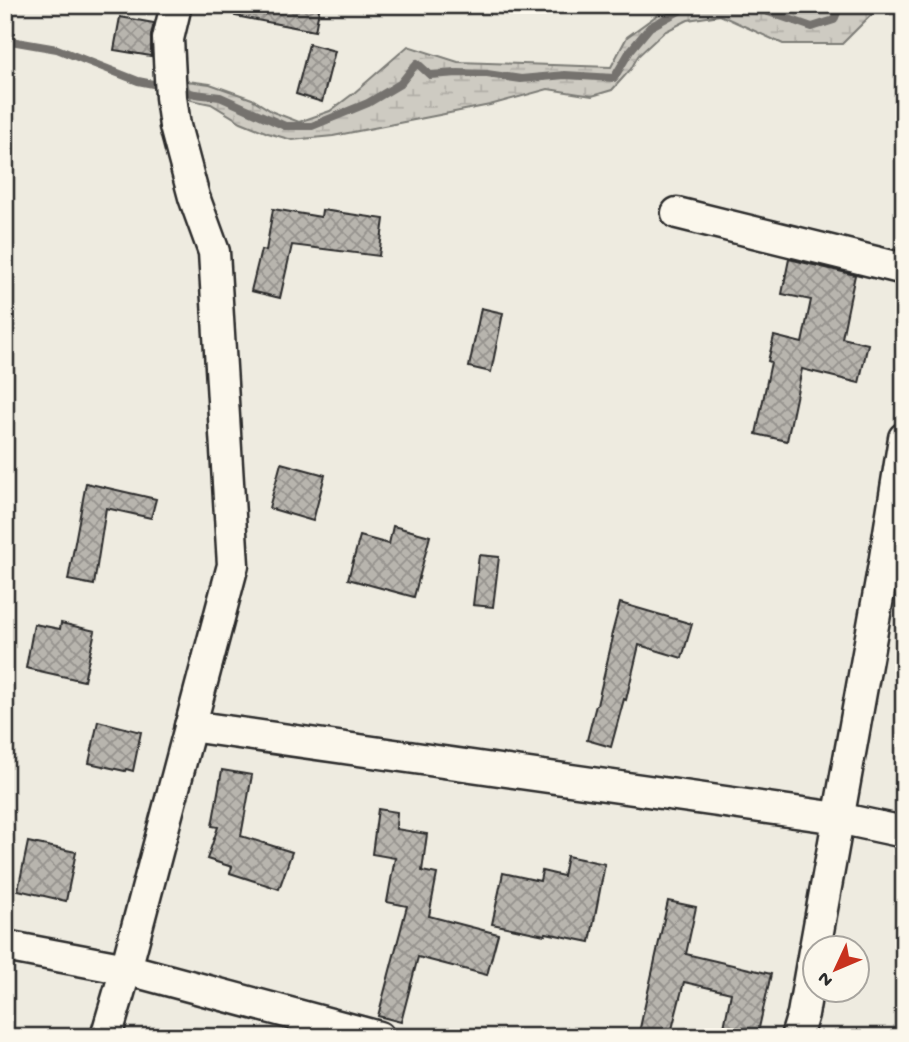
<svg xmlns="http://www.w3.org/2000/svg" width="909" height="1042" font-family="'Gochi Hand',sans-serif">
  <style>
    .wetland { fill: url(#wetland-marsh); stroke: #7c7b76; stroke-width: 2 }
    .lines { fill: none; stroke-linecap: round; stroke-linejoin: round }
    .stream { stroke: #74726e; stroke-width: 8 }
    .building { fill: url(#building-cross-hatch); stroke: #2b2b2b; stroke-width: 2 }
    .street-casing { stroke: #2b2b2b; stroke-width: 35 }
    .street { stroke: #fbf7ec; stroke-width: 30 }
  </style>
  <defs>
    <pattern id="wetland-marsh" width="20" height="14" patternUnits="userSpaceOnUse" patternTransform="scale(1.75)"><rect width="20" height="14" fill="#cecbc2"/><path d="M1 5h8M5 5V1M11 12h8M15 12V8" fill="none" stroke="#b1aea7"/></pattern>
    <pattern id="building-cross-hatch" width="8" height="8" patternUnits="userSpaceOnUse" patternTransform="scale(1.75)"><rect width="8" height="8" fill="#b8b5ae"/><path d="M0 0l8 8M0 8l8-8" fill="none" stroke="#96938e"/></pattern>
  </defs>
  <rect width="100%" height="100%" fill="#eeebe0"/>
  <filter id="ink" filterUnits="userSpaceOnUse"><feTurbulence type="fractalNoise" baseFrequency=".0143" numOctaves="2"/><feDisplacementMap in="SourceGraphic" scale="14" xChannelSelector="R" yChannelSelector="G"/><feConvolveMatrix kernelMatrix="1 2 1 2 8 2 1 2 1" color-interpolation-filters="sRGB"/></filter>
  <g filter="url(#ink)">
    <path class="wetland" d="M671 5H893L879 7 842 44H783L720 15 688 20 664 32 638 56 631 69 612 90 592 96 548 89 490 105 333 136 292 140 268 133 241 122 211 104 191 100 187 81 210 84 252 99 273 112 299 122 330 111 354 93 408 46 458 62 611 67 627 37Z"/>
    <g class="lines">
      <g class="stream">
        <path d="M748 5 812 27 834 20 840 5"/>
        <path d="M5 40 57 49 138 81 163 86"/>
        <path d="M176 89 195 94 220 97 285 126H312L368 103 400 84 417 63 430 75 458 73 487 74 521 79 565 75 614 78 630 51 650 27 690 5"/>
      </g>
    </g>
    <g class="building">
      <path d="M236 5H320L315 31 235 16Z"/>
      <path d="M120 17 154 23 151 35V56L114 50Z"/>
      <path d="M309 44 335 51 322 102 296 94Z"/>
      <path d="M273 209 321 217 322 210 384 219 379 256 292 245 280 298 251 291 261 250 266 251Z"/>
      <path d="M789 259 855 275 842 338 868 344 859 383 802 369 787 441 756 434 771 362 768 361 774 336 802 343 811 300 782 294Z"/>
      <path d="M481 308 503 313 491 372 469 367Z"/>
      <path d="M281 463 325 475 313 521 269 508Z"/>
      <path d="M86 483 156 499 151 518 106 508 94 585 68 580Z"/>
      <path d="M393 526 430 536 414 597 348 579 360 536 389 544Z"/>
      <path d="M479 555 499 557 493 607 473 605Z"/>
      <path d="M620 603 692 624 682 658 639 645 626 700 624 699 611 747 587 740 596 705H597L613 637H611Z"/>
      <path d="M61 623 95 631 84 681 26 668 34 624 60 629Z"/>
      <path d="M98 721 141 732 133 771 126 769 125 771 89 763Z"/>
      <path d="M222 770 252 775 241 836 292 852 279 889 230 873 232 867 207 859 218 827 212 826Z"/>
      <path d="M378 809 397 812 396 829 427 834 422 871 437 874 429 916 498 934 487 975 418 957 401 1022 378 1016 407 906 387 902 395 858 372 854Z"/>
      <path d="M28 842 76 852 66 901 18 890Z"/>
      <path d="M567 856 605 864 590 942 546 933 545 935 492 924 503 873 540 881 542 871 563 876Z"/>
      <path d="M668 901 696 907 686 954 771 974 757 1037H722L731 993 684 982 670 1037H638Z"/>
    </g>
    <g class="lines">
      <defs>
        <g id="street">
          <path d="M677 213 904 269"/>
          <path d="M190 726 838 818 904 832"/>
          <path d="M5 946 126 969 379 1037"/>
          <path d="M815 948 884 564 904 438"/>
          <path d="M106 1037 126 969 233 565 214 252 194 197 175 126 171 97 168 39 176 5"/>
          <path d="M796 1037 803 1014 814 951"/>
        </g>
      </defs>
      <use href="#street" class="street-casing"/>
      <use href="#street" class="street"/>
    </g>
  </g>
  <rect width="909" height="1042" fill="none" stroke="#fbf7ec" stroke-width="28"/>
  <rect x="14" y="14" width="881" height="1014" fill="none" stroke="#2b2b2b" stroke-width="2.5" filter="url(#ink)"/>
  <g transform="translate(836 969) rotate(226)"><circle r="33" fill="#fbf7ec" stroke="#a8a59f" stroke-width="2"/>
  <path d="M0-5L12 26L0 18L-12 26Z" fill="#c8321e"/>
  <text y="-10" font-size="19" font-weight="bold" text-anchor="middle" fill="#2b2b2b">N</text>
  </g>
</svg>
